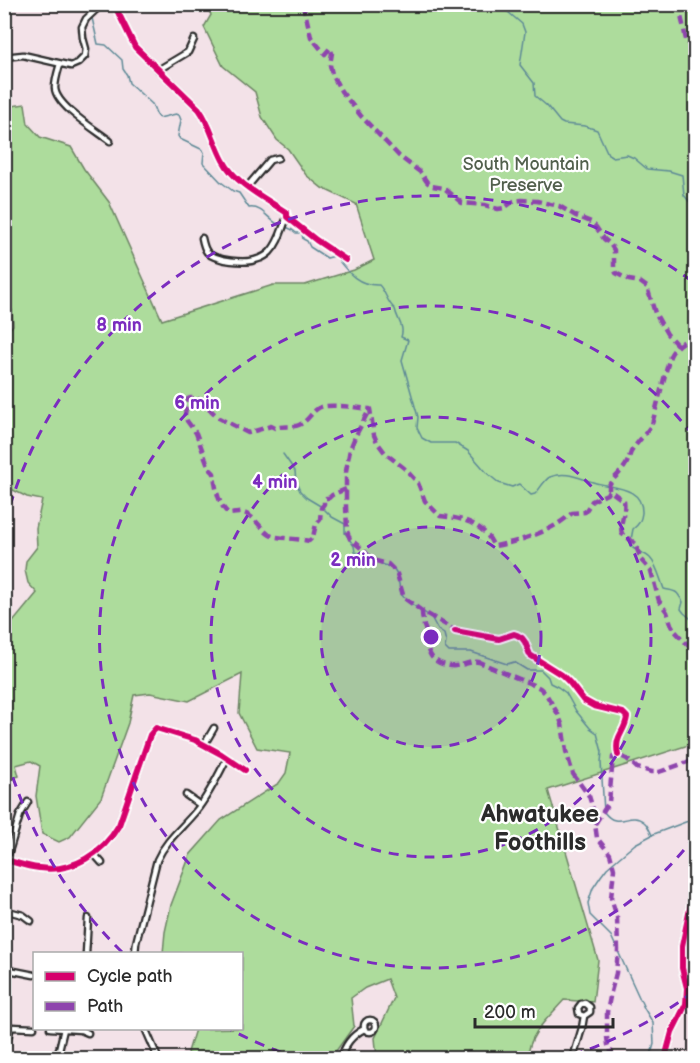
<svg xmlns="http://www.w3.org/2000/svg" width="700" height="1063" font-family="'Balsamiq Sans',sans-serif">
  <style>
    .green { fill: #addc9c; stroke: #6c8464; stroke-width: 1.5 }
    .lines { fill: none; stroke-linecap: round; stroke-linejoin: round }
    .stream { stroke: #5d8996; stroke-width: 1.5 }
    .minor-casing { stroke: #2b2b2b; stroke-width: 9 }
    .minor { stroke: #fff; stroke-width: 4.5 }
    .quiet { stroke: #8e44ad; stroke-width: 4.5; stroke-dasharray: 9 4.5; stroke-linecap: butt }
    .cycleway-casing { stroke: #fff; stroke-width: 10 }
    .cycleway { stroke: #d6006c; stroke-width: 6 }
    .ring { fill: none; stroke: #7b2cbf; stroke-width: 3; stroke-dasharray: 10 8 }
    .labels { text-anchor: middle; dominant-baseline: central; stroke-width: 4.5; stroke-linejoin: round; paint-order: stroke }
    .park-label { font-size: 18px; fill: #52604d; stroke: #fff }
    .district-label { font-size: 24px; font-weight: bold; fill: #2b2b2b; stroke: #fff }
    .centre { fill: #7b2cbf; stroke: #fff; stroke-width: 3 }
    .ring-label { font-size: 18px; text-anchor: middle; font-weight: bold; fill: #7b2cbf; stroke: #fff; stroke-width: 4.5; stroke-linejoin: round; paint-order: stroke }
  </style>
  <rect width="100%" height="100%" fill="#f3e2e8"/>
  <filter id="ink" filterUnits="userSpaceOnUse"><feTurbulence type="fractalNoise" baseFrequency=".0167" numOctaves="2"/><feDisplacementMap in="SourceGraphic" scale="12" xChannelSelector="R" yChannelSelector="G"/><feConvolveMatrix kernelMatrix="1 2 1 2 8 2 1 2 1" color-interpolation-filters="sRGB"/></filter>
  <g filter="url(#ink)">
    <path class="green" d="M206 5H695V743L548 790 598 960 593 1002 564 1000C549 1017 528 1034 528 1058H377L375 1038 394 998 387 979 365 988 351 998 354 1026 331 1058H191L188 1052 195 1029 242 1028V954L163 953 165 932 171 905 190 855 221 820 279 783 286 773 290 753 257 748 239 713 242 674 189 701 150 693 134 695 128 723 101 798 70 837 59 842 42 834 36 796 40 766 31 761 16 765 19 776 5 781V637L8 628 37 593 28 583 25 570 26 561 37 547 36 528 42 500 27 497 5 486 4 336 13 325 12 310 4 308 5 107 25 104 28 124 40 137 71 147 84 169 109 202 162 320 273 285H305L354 270 374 260 356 204 322 188 306 175 288 149 277 140 262 117 255 92 223 66 204 27 211 15Z"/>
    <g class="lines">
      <g class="stream">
        <path d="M493 4 508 12 522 24 525 32 520 65 534 83 535 96 547 106 560 122 564 124 585 126 597 130 608 154 613 157 627 155 634 158 647 169 669 171 682 175 684 195 696 210"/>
        <path d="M92 18 98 44 106 45 122 60 123 69 127 75 129 83 152 104C155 109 155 114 159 118L176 114 179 115 181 120 178 136 180 139 201 149 204 152 203 163 221 182 233 191 239 193 249 208C263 206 268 220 279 225 286 228 290 227 296 233H300L302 234 303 239 307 241 310 247 327 258 335 256C347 271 357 286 379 285 386 292 387 303 395 309 397 320 405 326 401 337L408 340 402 360 418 417 417 428 422 438 431 443H455L468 451 488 474 499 483 512 487 519 484 531 495 535 494C540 489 544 480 550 477 566 470 580 479 596 483 615 488 643 487 642 513 641 521 639 524 633 529L630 545C635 552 644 552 650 558 657 565 660 579 664 589 677 592 676 590 683 602L681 609 684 613 696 623"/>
        <path d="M283 454 295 471 296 482 300 491 307 498 322 507 332 517 345 524V533L354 546 355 552 363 554 377 562 394 569 397 574 401 594 407 601 431 617 438 630 444 634 446 642 445 648 449 652H471L507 664 514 662 527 670H541L548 677 550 683 558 687 566 693 576 711 590 728 597 733 602 752 601 762 604 812C618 831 629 810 644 822 648 825 650 831 652 835"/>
        <path d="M650 1058 654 1044 653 1023 644 1008 611 936 590 915 588 903 593 888 601 876 607 868 635 844 654 834 696 818"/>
      </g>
      <defs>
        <g id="minor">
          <path d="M114 4 135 47 199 109C210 124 214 143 223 160 236 185 265 198 287 213V217L316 240 346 260"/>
          <path d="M4 57 23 55 71 66 78 63 85 56 86 49 83 38 82 27 86 19 102 4"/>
          <path d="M60 64C58 71 55 80 55 88 56 106 96 130 110 141"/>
          <path d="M158 70 188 52 194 39"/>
          <path d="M247 187 270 160 278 158"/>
          <path d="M202 238C203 243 204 248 207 252 215 261 246 264 258 259 262 258 267 255 270 252 279 243 282 229 287 217"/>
          <path d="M204 745 214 728"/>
          <path d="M186 795 200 805"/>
          <path d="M94 854 102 863"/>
          <path d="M6 860C17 863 28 867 39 868 73 873 103 853 119 825L150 735 156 728 195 740 221 754 245 770"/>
          <path d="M4 868 20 815 28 802"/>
          <path d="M4 910 23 915 31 921"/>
          <path d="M86 954 88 918"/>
          <path d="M135 954 136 943 157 860C166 840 182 828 196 811 209 795 218 776 227 758"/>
          <path d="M4 969 34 975"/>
          <circle cx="370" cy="1026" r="6"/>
          <path d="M50 1028 81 1030 88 1033"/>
          <path d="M145 1028 158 1058"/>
          <path d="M4 1052 11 1027 34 1028"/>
          <path d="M57 1058 64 1029"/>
          <path d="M341 1058C345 1045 351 1036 364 1029"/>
          <path d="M573 1058 582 1028 584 1016 590 1012V1007L585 1003 581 1004 578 1008 579 1014 584 1016"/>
          <path d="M665 1058 672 1032 686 1004 687 988 682 968V946L692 899 696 891"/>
        </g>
      </defs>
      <use href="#minor" class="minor-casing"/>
      <use href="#minor" class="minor"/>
      <g class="quiet">
        <path d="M302 4 306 16 311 37 325 54 330 48 332 53 330 65 332 74 341 91 361 116 399 156 420 172 427 182 432 186 444 188 462 203 485 205 498 209 504 208 514 201 522 200 537 201 559 206 576 216 591 222 596 227 604 239 610 244 614 250V268L616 273 629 280 640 282 647 287 655 313 667 334 677 345"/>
        <path d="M683 4C679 15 682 19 684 29 686 41 685 42 696 49"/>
        <path d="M696 103 690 114 696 122"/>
        <path d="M696 336C684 341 676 344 670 356L652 424C646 434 637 442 631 452 629 457 628 462 625 466 620 474 613 478 609 485V490L624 501C626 513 619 523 622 534L635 543 641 560 651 571 659 601 667 612 671 624 675 631 696 654"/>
        <path d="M367 414 355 437 350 449 346 471V506L347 531 350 539 361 548 370 557 376 561 388 564 392 568 397 574 404 598 422 611 458 632"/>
        <path d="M346 489 332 495 329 498H326L324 500V504L321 508 320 520 316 524 313 537 309 541C301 539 274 538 270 535 261 530 255 516 244 513 240 512 234 514 229 514 218 505 215 486 214 473L209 468 196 433 187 421 185 414 188 399 191 398 199 399 219 418 248 433 271 426 275 428C283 425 292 428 299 425 308 421 310 414 317 409 325 402 358 408 370 409L374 435 377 442 386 454 404 468 418 483 425 501 440 516C462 518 483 523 493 545L495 546C521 541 553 531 572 513L585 512 592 501 607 494 609 490"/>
        <path d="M422 611C422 616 423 621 424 626 427 634 429 637 426 645 427 648 428 651 430 654 433 662 447 667 455 666 464 665 471 661 479 662L531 684 540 688 546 694 558 714 562 724 566 751 573 774 589 796 593 809 598 818"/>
        <path d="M614 1058 608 1045 607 1037V1012L611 992 616 973 618 950 617 917 611 898 614 869 610 854 597 838 595 824 609 802 613 757 618 755 627 759 637 768 652 772H659L696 759"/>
      </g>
      <defs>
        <g id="cycleway">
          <path d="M114 4 135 47 199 109C210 124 214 143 223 160 236 185 265 198 287 213V217L316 240 346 260"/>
          <path d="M455 631 499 639 514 634 517 635 522 638 525 642 530 655 562 675 570 683 583 700 594 706 623 713 627 717C625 733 614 735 618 755"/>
          <path d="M6 860C17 863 28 867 39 868 73 873 103 853 119 825L150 735 156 728 195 740 221 754 245 770"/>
          <path d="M665 1058 672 1032 686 1004 687 988 682 968V946L692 899 696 891"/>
        </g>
      </defs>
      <use href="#cycleway" class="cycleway-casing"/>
      <use href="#cycleway" class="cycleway"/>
    </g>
  </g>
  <circle cx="431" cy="637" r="110" fill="#7b2cbf" fill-opacity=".12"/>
  <g class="ring">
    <circle cx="431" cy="637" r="110"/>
    <circle cx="431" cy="637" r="220"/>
    <path d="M695 836A331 331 0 1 1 695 438"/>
    <path d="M693 992A441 441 0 0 1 564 1058M298 1058A441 441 0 0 1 231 1030M122 952A441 441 0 0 1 5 751M5 523A441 441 0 0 1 693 282"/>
  </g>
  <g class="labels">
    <g class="park-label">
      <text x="526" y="164">South Mountain<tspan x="526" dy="21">Preserve</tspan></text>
    </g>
    <g class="district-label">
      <text x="540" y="814">Ahwatukee<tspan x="540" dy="28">Foothills</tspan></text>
    </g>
  </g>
  <circle cx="431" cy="637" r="9" class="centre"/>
  <g class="ring-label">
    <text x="119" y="331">8 min</text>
    <text x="197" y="409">6 min</text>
    <text x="275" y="488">4 min</text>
    <text x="353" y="566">2 min</text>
  </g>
  <rect width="700" height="1063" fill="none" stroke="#fff" stroke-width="24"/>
  <rect x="12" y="12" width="676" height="1039" fill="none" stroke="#2b2b2b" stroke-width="2" filter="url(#ink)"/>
  <rect x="33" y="952" width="210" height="78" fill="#ffffff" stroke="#aaaaaa" stroke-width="1.5"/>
  <rect x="45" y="972" width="30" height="9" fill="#d6006c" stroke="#aaaaaa" stroke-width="1.5"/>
  <text x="87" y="982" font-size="18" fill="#2b2b2b">Cycle path</text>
  <rect x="45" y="1002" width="30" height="9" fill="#8e44ad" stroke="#aaaaaa" stroke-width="1.5"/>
  <text x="87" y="1012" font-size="18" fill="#2b2b2b">Path</text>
  <path d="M475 1018v9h138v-9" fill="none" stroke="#2b2b2b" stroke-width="3"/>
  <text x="484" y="1018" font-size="18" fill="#2b2b2b" stroke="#ffffff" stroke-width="4.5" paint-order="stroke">200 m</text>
</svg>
